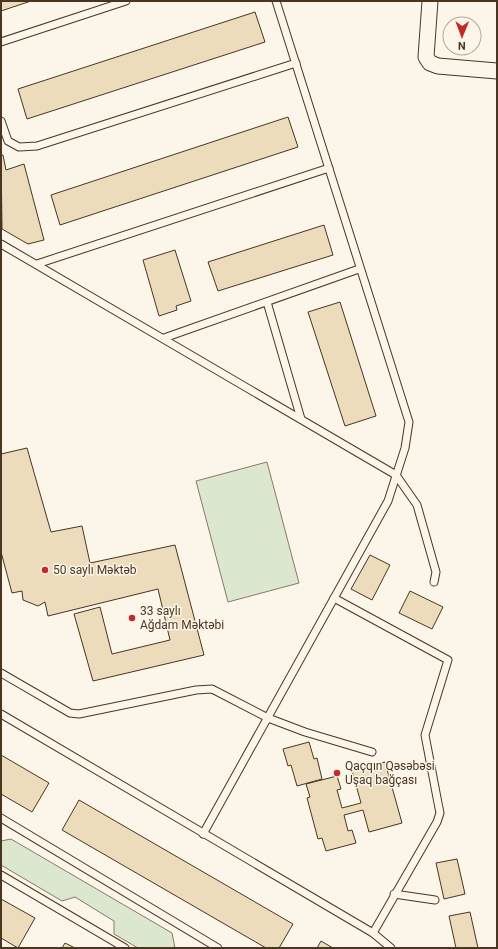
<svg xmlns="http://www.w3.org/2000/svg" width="498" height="949" font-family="Roboto,sans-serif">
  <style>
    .green { fill: #dce7d0; stroke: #887966 }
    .building { fill: #ecdcbc; stroke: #4a3520 }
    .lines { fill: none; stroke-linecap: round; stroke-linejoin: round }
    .service-casing { stroke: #4a3520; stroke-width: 9 }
    .minor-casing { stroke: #4a3520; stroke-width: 17 }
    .service { stroke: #fbf6e9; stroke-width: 7 }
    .minor { stroke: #fbf6e9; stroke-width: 15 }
    .poi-dot { fill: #c62828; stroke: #fbf6e9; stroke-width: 1.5 }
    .labels { text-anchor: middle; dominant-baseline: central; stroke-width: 3; stroke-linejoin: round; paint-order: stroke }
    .poi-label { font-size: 12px; fill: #4a3520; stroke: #fbf6e9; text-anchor: start }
  </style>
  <rect width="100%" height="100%" fill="#fbf6e9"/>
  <g class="green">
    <path d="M267 462 299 583 228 602 196 481Z"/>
    <path d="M11 839 172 933 175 948H138L114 934V921L75 897 62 901 1 865V841Z"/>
  </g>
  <g class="building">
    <path d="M1 1H31L1 11Z"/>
    <path d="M255 12 265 42 27 119 18 89Z"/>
    <path d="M288 117 298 147 60 225 51 195Z"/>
    <path d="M1 155H3L6 170 24 164 44 240 28 244 2 229Z"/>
    <path d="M324 225 333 255 218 291 208 262Z"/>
    <path d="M175 250 191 301 176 306 177 310 159 316 143 260Z"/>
    <path d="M340 302 376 416 345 426 308 312Z"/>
    <path d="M27 448 51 532 82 526 90 563 175 545 204 655 93 681 74 614 100 607 112 654 170 640 158 589 48 616 45 602 38 606 23 600 22 591 12 593 1 552V454Z"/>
    <path d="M370 555 390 565 372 600 351 589Z"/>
    <path d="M410 591 443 607 432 629 399 613Z"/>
    <path d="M309 742 314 759 317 758 322 779 297 786 291 765 288 766 283 749Z"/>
    <path d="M1 755 49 783 32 812 1 794Z"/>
    <path d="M385 762 402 823 369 832 363 810 344 815 348 831 352 830 356 843 326 851 322 838 318 839 307 798 310 797 306 784 337 776 341 789 337 790 342 808 361 803 352 771Z"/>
    <path d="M79 800 293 924 279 948H266L62 830Z"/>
    <path d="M457 859 465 894 444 899 436 863Z"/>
    <path d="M1 899 35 918 18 948 1 938Z"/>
    <path d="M470 912 478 948H456L449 916Z"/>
    <path d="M321 941 333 948H317Z"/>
    <path d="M65 943 75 948H62Z"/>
  </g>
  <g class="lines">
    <defs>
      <g id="service">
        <path d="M1 42 126 1"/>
        <path d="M1 121 8 141 19 147 37 146 296 63"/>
        <path d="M1 244 396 475 417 505 436 572 434 582"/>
        <path d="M37 264 329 168"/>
        <path d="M267 302 301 419"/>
        <path d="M164 338 359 269"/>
        <path d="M334 598 448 660 425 735 438 803 440 813 437 822 373 933"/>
        <path d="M1 673 70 713 79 714 196 690 212 689 268 718 305 732 372 752"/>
        <path d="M1 714 373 933 391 948"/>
        <path d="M1 818 218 948"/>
        <path d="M203 834 388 501 405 448 409 422 276 1"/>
        <path d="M1 875 125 948"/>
        <path d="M394 894 435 900"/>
      </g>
      <path id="minor" d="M430 1 426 57 430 63 438 66 497 71"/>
    </defs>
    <use href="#service" class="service-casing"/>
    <use href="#minor" class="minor-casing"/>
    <use href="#service" class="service"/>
    <use href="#minor" class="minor"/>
  </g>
  <g class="poi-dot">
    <circle cx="45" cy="570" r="4"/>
    <circle cx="132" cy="618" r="4"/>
    <circle cx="337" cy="773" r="4"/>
  </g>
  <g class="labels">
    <g class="poi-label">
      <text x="53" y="570">50 saylı Məktəb</text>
      <text x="140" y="611">33 saylı<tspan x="140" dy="14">Ağdam Məktəbi</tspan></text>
      <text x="345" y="766">Qaçqın Qəsəbəsi<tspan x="345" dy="14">Uşaq bağçası</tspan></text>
    </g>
  </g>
  <rect width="498" height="949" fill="none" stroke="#4a3520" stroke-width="4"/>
  <g transform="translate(462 36) rotate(181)"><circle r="19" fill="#fbf6e9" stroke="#b4a999"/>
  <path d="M0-3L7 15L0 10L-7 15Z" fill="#c62828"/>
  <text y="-6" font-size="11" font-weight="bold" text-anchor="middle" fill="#4a3520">N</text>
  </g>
</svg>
